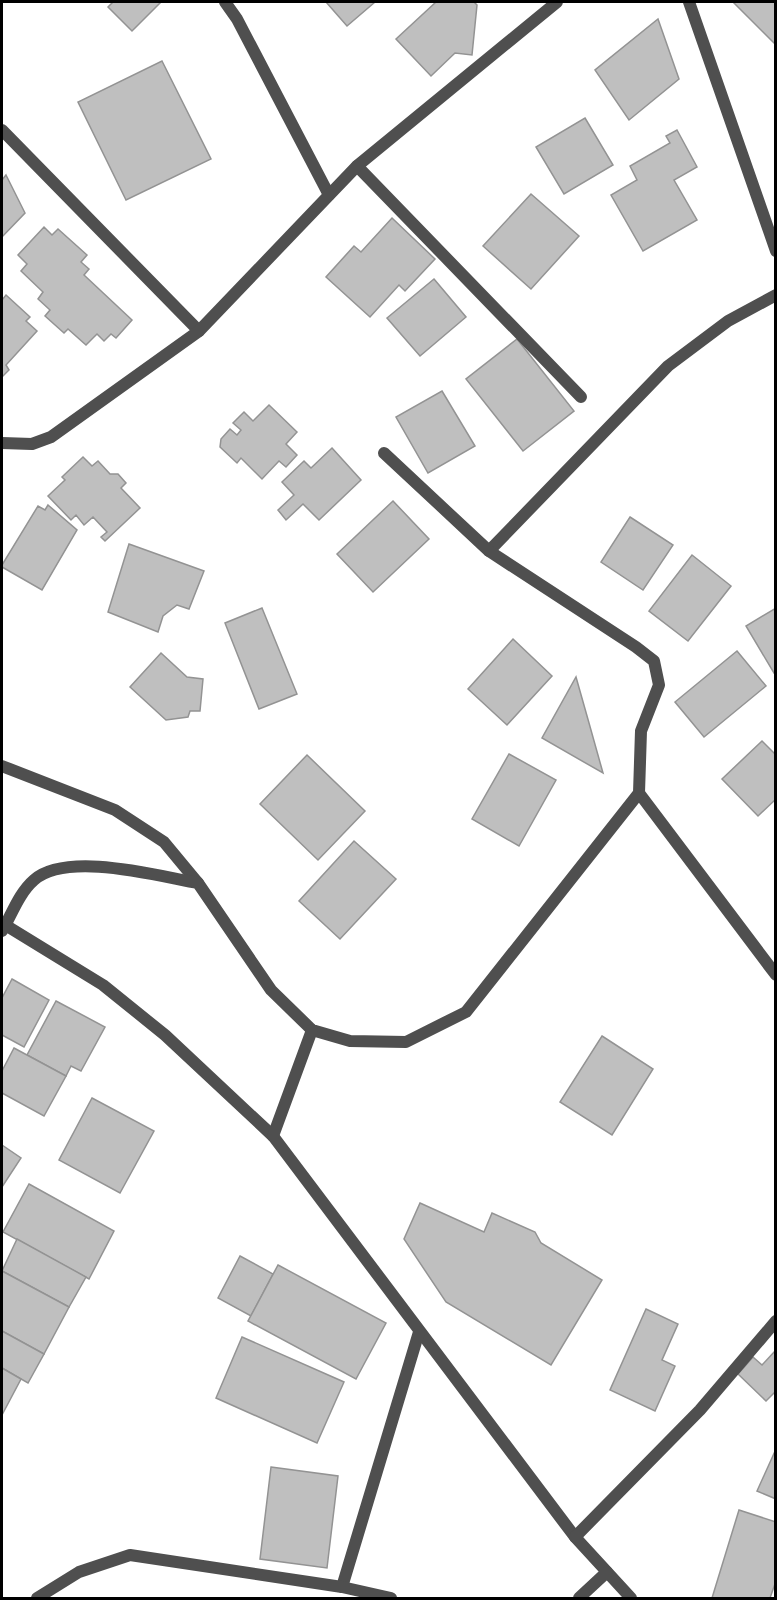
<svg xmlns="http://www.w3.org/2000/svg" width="777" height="1600" font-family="'Titillium Web',sans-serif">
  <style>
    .building { fill: #bfbfbf; stroke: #939393; stroke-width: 1.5 }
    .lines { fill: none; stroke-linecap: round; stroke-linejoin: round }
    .street { stroke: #4f4f4f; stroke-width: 12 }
  </style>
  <rect width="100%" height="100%" fill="#fff"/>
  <g class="building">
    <path d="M113 2H161L132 31 108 7Z"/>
    <path d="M326 2H375L347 26Z"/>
    <path d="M436 2H474L477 5 472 55 455 53 431 76 396 39Z"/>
    <path d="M733 2H776V45Z"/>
    <path d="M658 19 679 79 629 120 595 70Z"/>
    <path d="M162 61 211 159 126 200 78 102Z"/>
    <path d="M585 118 613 165 564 194 536 147Z"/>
    <path d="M677 130 697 167 674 180 697 220 643 251 611 195 637 180 630 166 670 143 666 136Z"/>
    <path d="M6 175 25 213 2 237V180Z"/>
    <path d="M531 194 579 236 531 289 483 246Z"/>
    <path d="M392 218 435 259 405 291 399 285 370 317 326 277 354 246 361 252Z"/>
    <path d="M44 227 52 235 58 229 87 255 81 262 89 269 84 275 132 320 116 338 111 334 104 341 97 334 86 345 68 329 64 333 45 316 50 310 38 299 43 292 21 271 27 264 18 255Z"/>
    <path d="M434 279 466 317 420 356 387 318Z"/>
    <path d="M6 295 30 317 26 321 37 331 6 365 9 370 2 377V300Z"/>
    <path d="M517 339 574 411 523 451 466 379Z"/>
    <path d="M442 391 475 446 428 473 396 417Z"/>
    <path d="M269 405 297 432 286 444 297 455 286 467 279 461 262 479 241 458 237 463 220 447 221 439 230 429 237 435 241 430 233 423 244 412 253 421Z"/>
    <path d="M332 448 361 480 319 520 303 504 286 520 278 510 294 495 282 482 304 461 311 468Z"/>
    <path d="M83 457 92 466 98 461 110 474H118L126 483 121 488 140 508 105 541 101 537 107 532 93 517 84 525 76 515 71 520 48 496 65 480 62 477Z"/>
    <path d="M393 501 429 539 373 592 337 554Z"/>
    <path d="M48 505 77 530 42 590 2 567V565L38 506 45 510Z"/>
    <path d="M630 517 673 545 643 590 601 562Z"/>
    <path d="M129 544 204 571 189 609 177 605 163 616 158 632 108 612Z"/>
    <path d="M692 555 731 586 688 641 649 611Z"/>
    <path d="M262 608 297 694 259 709 225 623Z"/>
    <path d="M776 608V672L774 673 746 626Z"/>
    <path d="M513 639 552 676 507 725 468 689Z"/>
    <path d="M737 651 766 686 704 737 675 702Z"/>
    <path d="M161 653 187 677 203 679 200 711H190L188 717 166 720 130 687Z"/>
    <path d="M576 677 589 723 603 773 542 738Z"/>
    <path d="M762 741 776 755V799L758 816 722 779Z"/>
    <path d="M509 754 556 780 519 846 472 819Z"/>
    <path d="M307 755 365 811 318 860 260 804Z"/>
    <path d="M354 841 396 879 340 939 299 901Z"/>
    <path d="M12 979 49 1000 24 1047 2 1035V998Z"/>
    <path d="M56 1001 105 1027 81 1071 71 1066 66 1076 27 1055Z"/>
    <path d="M602 1036 653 1069 612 1135 560 1102Z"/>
    <path d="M14 1048 66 1076 44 1116 2 1093V1071Z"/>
    <path d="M92 1098 154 1131 120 1193 59 1160Z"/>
    <path d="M2 1145 21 1158 2 1187Z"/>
    <path d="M29 1184 114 1231 89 1279 3 1232Z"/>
    <path d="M420 1203 484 1232 492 1213 535 1232 541 1243 602 1280 551 1365 446 1302 404 1239Z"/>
    <path d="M17 1239 86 1277 69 1307 2 1271Z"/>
    <path d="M240 1256 273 1274 251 1316 218 1298Z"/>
    <path d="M278 1265 386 1323 356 1379 248 1321Z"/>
    <path d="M2 1271 69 1307 44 1354 2 1331Z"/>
    <path d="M646 1309 678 1324 662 1360 675 1366 655 1411 610 1390Z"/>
    <path d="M2 1331 44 1354 28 1383 2 1368Z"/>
    <path d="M242 1337 344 1382 317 1443 216 1398Z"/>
    <path d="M776 1350V1391L766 1401 738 1374 753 1357 762 1365Z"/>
    <path d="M2 1368 21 1379 2 1415Z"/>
    <path d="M776 1449V1499L757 1491Z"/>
    <path d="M271 1467 338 1476 327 1568 260 1559Z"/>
    <path d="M739 1510 776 1522V1581L770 1598H712Z"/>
  </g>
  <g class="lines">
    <g class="street">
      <path d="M225 2 237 19 329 195"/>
      <path d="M689 2 776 251"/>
      <path d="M2 130 199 331"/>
      <path d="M357 166 581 397"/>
      <path d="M2 443 32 444 51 437 199 331 357 166 557 2"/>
      <path d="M489 551 668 366 728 321 776 295"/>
      <path d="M2 766 115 810 164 842 198 883"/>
      <path d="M639 793 776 975"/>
      <path d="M2 923 103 985 165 1035 273 1136 575 1537 631 1598"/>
      <path d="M2 931C12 914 19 893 34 880 67 851 158 876 198 883L271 990 312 1030 350 1041 406 1042 466 1012 639 793 641 731 659 685 654 661 636 647 489 551 384 453"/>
      <path d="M273 1136 312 1030"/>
      <path d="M575 1537 700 1410 776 1321"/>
      <path d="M342 1587 419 1332"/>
      <path d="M37 1598 79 1572 130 1555 342 1587 391 1598"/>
      <path d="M579 1598 607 1572"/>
    </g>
  </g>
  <rect width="777" height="1600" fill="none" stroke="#000000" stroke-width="6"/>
</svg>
